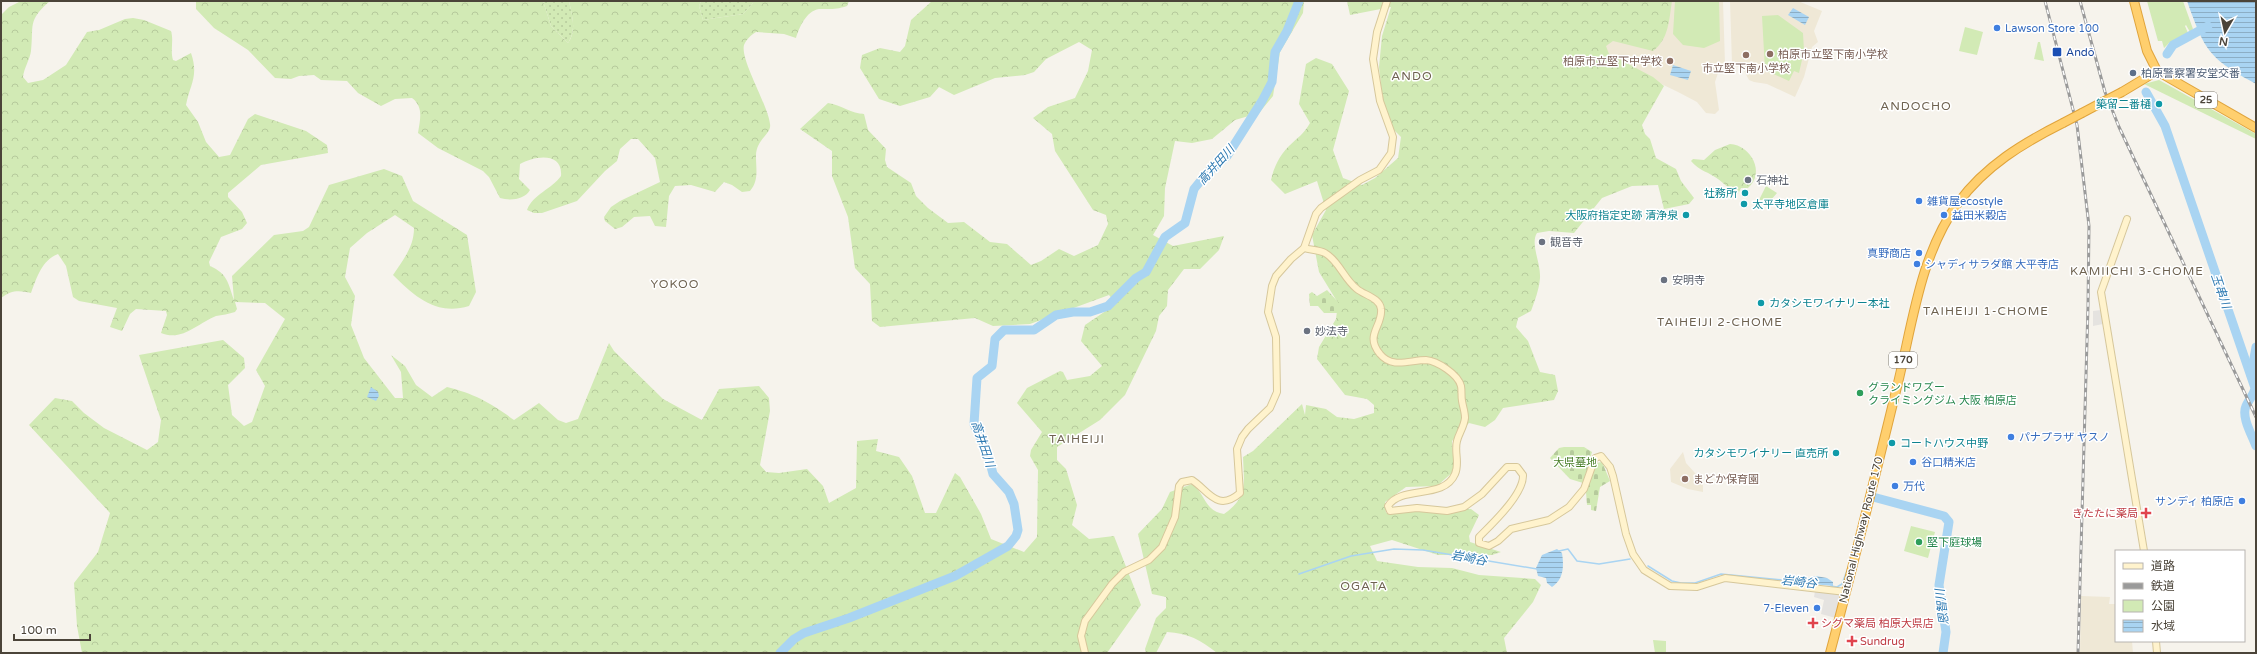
<svg xmlns="http://www.w3.org/2000/svg" width="2257" height="654" font-family="'Varela Round','Noto Sans JP',sans-serif">
  <style>
    .education { fill: #efe8d6 }
    .grass { fill: url(#grass-dots) }
    .forest { fill: url(#forest-crowns) }
    .cemetery { fill: url(#cemetery-stones) }
    .park { fill: #d2eab5 }
    .parking { fill: #e5e3e0 }
    .water { fill: url(#water-rules) }
    .lines { fill: none; stroke-linecap: round; stroke-linejoin: round }
    .stream { stroke: #a9d4f2; stroke-width: 1.5 }
    .river { stroke: #a9d4f2; stroke-width: 9 }
    .secondary-casing { stroke: #d6c79b; stroke-width: 8 }
    .highway-casing { stroke: #e0a43c; stroke-width: 10 }
    .secondary { stroke: #fff3cd; stroke-width: 6 }
    .highway { stroke: #ffcf6e; stroke-width: 8 }
    .rail-casing { stroke: #9a9a9a; stroke-width: 3 }
    .rail { stroke: #fff; stroke-width: 1.5; stroke-dasharray: 4.5; stroke-linecap: butt }
    .highway-bridge-casing { stroke: #e0a43c; stroke-width: 10; stroke-linecap: butt }
    .highway-bridge { stroke: #ffcf6e; stroke-width: 8 }
    .shop-dot { fill: #3f7fe0; stroke: #fff; stroke-width: 1.5 }
    .transit-dot { fill: #1a4fb4; stroke: #fff; stroke-width: 1.5 }
    .education-dot { fill: #8d6e63; stroke: #fff; stroke-width: 1.5 }
    .service-dot { fill: #5c6f8a; stroke: #fff; stroke-width: 1.5 }
    .culture-dot { fill: #0f9aa8; stroke: #fff; stroke-width: 1.5 }
    .worship-dot { fill: #6b7280; stroke: #fff; stroke-width: 1.5 }
    .leisure-dot { fill: #2e9e5b; stroke: #fff; stroke-width: 1.5 }
    .health-dot { fill: #e0444e; stroke: #fff; stroke-width: 1.5 }
    .labels { text-anchor: middle; dominant-baseline: central; stroke-width: 3; stroke-linejoin: round; paint-order: stroke }
    .shield { fill: #fff; stroke: #817c74; stroke-width: 1 }
    .shield-label { font-size: 10px; font-weight: bold; fill: #4b4439 }
    .shop-label { font-size: 11px; fill: #366cbe; stroke: #fff; text-anchor: start }
    .transit-label { font-size: 11px; fill: #164399; stroke: #fff; text-anchor: start }
    .education-label { font-size: 11px; fill: #785e54; stroke: #fff; text-anchor: start }
    .service-label { font-size: 11px; fill: #4e5e75; stroke: #fff; text-anchor: start }
    .culture-label { font-size: 11px; fill: #0d838f; stroke: #fff; text-anchor: end }
    .worship-label { font-size: 11px; fill: #5b616d; stroke: #fff; text-anchor: start }
    .leisure-label { font-size: 11px; fill: #27864d; stroke: #fff; text-anchor: start }
    .park-label { font-size: 11px; fill: #4a7f2a; stroke: #fff }
    .health-label { font-size: 11px; fill: #be3a42; stroke: #fff; text-anchor: start }
    .street-label { font-size: 11px; fill: #4b4439; stroke: #fff }
    .neighbourhood-label { font-size: 12px; letter-spacing: 1px; fill: #6e6250; stroke: #fff }
    .water-label { font-size: 12px; font-style: italic; fill: #2e7ab2; stroke: #fff }
  </style>
  <defs>
    <pattern id="grass-dots" width="8" height="8" patternUnits="userSpaceOnUse"><rect width="8" height="8" fill="#d2eab5"/><path d="M2 2h.1M6 6h.1" fill="none" stroke="#b6ca9c" stroke-width="1.8" stroke-linecap="round"/></pattern>
    <pattern id="forest-crowns" width="20" height="18" patternUnits="userSpaceOnUse"><rect width="20" height="18" fill="#d2eab5"/><path d="M2 6a3 3 0 1 1 6 0M12 15a3 3 0 1 1 6 0" fill="none" stroke="#b6ca9c"/></pattern>
    <pattern id="cemetery-stones" width="16" height="16" patternUnits="userSpaceOnUse"><rect width="16" height="16" fill="#d2eab5"/><path d="M2 7V4a2 2 0 0 1 4 0v3zM10 15v-3a2 2 0 0 1 4 0v3z" fill="#b6ca9c"/></pattern>
    <pattern id="water-rules" width="6" height="5" patternUnits="userSpaceOnUse"><rect width="6" height="5" fill="#a9d4f2"/><path d="M0 2.5h6" fill="none" stroke="#8caec5"/></pattern>
  </defs>
  <rect width="100%" height="100%" fill="#f6f3ec"/>
  <g class="education">
    <path d="M1665 1H1723L1725 64 1719 70 1715 82 1719 110 1715 114 1706 113 1697 102 1678 92 1608 58 1602 50 1607 39Z"/>
    <path d="M1730 1H1798L1822 11 1814 31 1818 42 1812 47 1804 77 1795 97 1767 84 1754 82 1749 80 1743 69 1732 64Z"/>
    <path d="M1683 452 1686 463 1703 482V492L1688 489 1671 482 1670 469Z"/>
    <path d="M2081 596 2110 597 2109 604H2116V641H2132L2133 653H2080Z"/>
  </g>
  <g class="grass">
    <path d="M543 1H569C572 15 577 30 568 43L551 26Z"/>
    <path d="M701 1H755L743 14 703 20 699 6Z"/>
  </g>
  <g class="forest">
    <path d="M21 1H50C27 21 34 25 31 51 30 59 24 68 23 77L28 83 43 80 66 65 87 32 99 30 125 19 133 18 144 20 171 31C174 41 170 50 173 60L176 61 191 53C199 76 190 84 186 105L198 122 206 142 219 157 230 155 248 119 255 114 306 131 327 145 328 153 261 165 228 193V197L242 212 247 223 242 229 221 237 209 262 210 266C228 274 228 283 234 300L232 276 274 235 303 231 309 227 329 185 384 169 402 176 413 201 467 235 476 292 469 306C437 316 415 297 393 275 403 260 414 247 414 228L395 215 367 233 350 248 345 277 355 296 351 325 364 358 395 398H403L401 372 391 355 405 366 416 385 432 397 447 387C475 394 491 403 514 420L539 403 558 420 566 423 578 419 609 343 614 351 663 399 702 420 719 389 759 386 769 398 770 411 760 465 766 472 779 473 807 469 823 486 829 503 856 488 857 441 878 439 876 451 899 457 912 476 925 513H936L955 473 960 477 981 514 991 539 1024 552 1037 537 1038 470 1030 456 1031 450 1042 432 1017 403 1027 388 1060 371 1063 372 1067 380 1090 376 1102 366 1081 341 1085 325 1116 304 1109 295 1030 324 993 326 975 318 880 327 872 321 870 284 855 268 848 217 832 176V151L800 129 828 103C841 105 852 114 864 114L868 130 886 149 885 160 887 167 911 183 916 196 928 208 948 223 964 222 990 242 1007 244 1031 265 1041 261 1059 249 1074 256 1098 245 1108 224 1106 215 1093 210 1055 151 1052 134 1033 118 1048 107 1075 98 1088 71 1092 50 1079 42 1046 59 1034 72 1025 75 995 78 954 95 939 87 930 97 900 106 879 99 860 68 862 55 880 48 900 52 905 46 911 20 932 1H1304L1303 13 1280 52 1273 96 1259 113 1235 120 1212 139 1192 143 1175 141 1165 188 1164 216 1153 235 1173 246 1224 236 1219 250 1200 269H1184L1168 290 1167 306 1159 316 1156 331 1125 395 1100 420 1057 447V460L1066 469 1077 505 1072 525 1089 539 1114 536 1141 605 1107 653H82L77 626 74 583 98 552 110 513 29 425 55 398 72 401 84 413 104 428 147 450 158 442 161 420 139 355 223 340 244 358 245 368 228 385 232 415 244 426 252 422 265 386 256 370 285 319 265 303 235 302 237 309 235 312C229 314 222 315 216 316 198 323 182 342 161 333L167 315 166 311 136 309 130 314 122 331 110 327 117 308 79 301 73 297 66 266 58 254C42 260 37 277 31 293 19 290 11 290 1 298V15L9 7Z"/>
    <path d="M196 1H543L551 26 568 43C577 31 572 15 569 1H701L699 6 703 20 743 14 755 1H849L847 6C835 10 830 9 819 9 806 11 799 28 796 38L784 34 756 32C751 35 746 40 744 45 740 60 768 105 770 124 772 134 756 139 756 156 756 170 759 180 750 191L742 192 732 185 724 182 715 192 691 185 675 186 669 196 666 227 655 226 650 216 634 217 622 227 615 229 605 221 604 217 611 207 620 201 660 182 655 158 638 139H631L620 149 617 161 605 171 577 201 542 213H534L527 210C533 194 552 189 561 176 563 151 534 156 520 164L519 179 530 190C524 200 510 201 500 198L489 177 483 171 438 148 418 133C420 120 424 107 412 98L395 99 381 106 358 93 347 81 321 80 314 75 299 76 291 79 275 78 248 50 214 28 196 9Z"/>
    <path d="M1347 1H1672C1669 20 1669 39 1653 51L1613 41 1606 46 1609 54 1653 77 1664 86 1642 125 1645 134 1650 139 1656 158 1676 169 1681 181 1694 198 1689 204 1664 209 1658 185 1632 186 1602 198 1574 233 1549 231 1537 233C1530 244 1541 263 1540 278 1539 290 1535 300 1531 311L1518 318 1516 327 1528 341 1540 372 1555 375 1558 391 1554 400 1503 408 1495 420 1485 427 1469 423 1452 441 1454 471 1437 486 1406 487 1385 502 1386 513 1471 509 1479 515 1469 536 1470 542 1501 552 1492 555H1438L1392 540 1370 546 1377 561 1418 567 1452 568 1479 575 1535 579 1541 585 1533 602 1504 638 1507 653H1217C1201 640 1188 633 1167 632L1156 653H1146L1145 649 1156 618 1166 608V597L1152 594 1138 534 1162 509 1170 492 1192 484C1206 494 1204 511 1224 514 1248 497 1244 484 1243 457L1253 451 1302 404 1305 415 1306 405 1326 409 1337 417 1354 419 1374 413V405L1367 399 1345 395 1317 359 1319 347 1336 319 1338 303 1319 272 1312 235 1326 210 1317 181 1285 194 1271 180C1274 167 1279 156 1289 146 1297 138 1304 134 1310 123L1299 104 1306 64 1316 58 1332 64 1349 91 1333 150 1343 178 1362 185 1375 178 1398 158 1401 137 1385 121 1379 67 1382 36 1391 7 1350 15Z"/>
    <path d="M1730 144C1751 145 1766 173 1748 188H1741L1738 194C1730 190 1725 184 1718 179 1709 172 1699 171 1691 161L1693 159 1704 160 1715 150Z"/>
  </g>
  <g class="cemetery">
    <path d="M1327 290 1339 303 1338 313H1324L1318 306H1310L1309 294 1312 292 1317 296Z"/>
    <path d="M1564 447H1584L1592 452 1583 483 1570 479 1550 458 1559 448Z"/>
    <path d="M1602 462 1610 481 1600 487 1596 511 1591 510V505H1587L1586 492 1596 463Z"/>
  </g>
  <g class="park">
    <path d="M1675 1H1719L1720 41 1704 48 1683 45 1673 34Z"/>
    <path d="M2147 1H2183L2193 29 2190 32 2186 25 2185 26 2188 33 2169 43 2164 48 2162 41H2158Z"/>
    <path d="M1778 15 1803 33 1804 51 1799 73 1794 71 1789 81 1765 70 1762 16Z"/>
    <path d="M1965 27 1983 32 1977 55 1959 51Z"/>
    <path d="M2038 42H2040L2044 61 2034 59Z"/>
    <path d="M2159 80 2256 134V139L2144 84Z"/>
    <path d="M1766 186 1777 193 1771 200H1759Z"/>
    <path d="M1911 526 1935 532 1928 558 1904 551Z"/>
    <path d="M1653 640 1666 641V653H1655Z"/>
  </g>
  <g class="parking">
    <path d="M2101 310 2103 324 2093 326V311Z"/>
    <path d="M1815 591 1837 593 1841 598 1836 618 1821 614 1824 600 1814 597Z"/>
  </g>
  <g class="water">
    <path d="M2187 1H2256V84C2208 58 2205 51 2187 1Z"/>
    <path d="M1793 8 1809 17 1805 25 1788 15Z"/>
    <path d="M1673 65 1691 71 1688 80 1670 75Z"/>
    <path d="M371 387 378 392 379 396 376 401 367 397Z"/>
    <path d="M1557 549 1562 553C1564 566 1564 579 1552 587L1547 583 1546 578 1538 576 1536 568 1542 555Z"/>
    <path d="M1816 576 1827 578 1833 582V586L1802 583 1804 579Z"/>
  </g>
  <g class="lines">
    <g class="stream">
      <path d="M1559 551 1568 549 1577 561 1599 564 1630 559"/>
      <path d="M1648 566 1672 581 1681 583H1695L1721 574 1804 582"/>
      <path d="M1299 574 1351 556 1394 549 1423 550 1537 569"/>
      <path d="M1831 586 1837 587 1842 584 1849 565"/>
    </g>
    <g class="river">
      <path d="M2167 54 2173 45 2208 26"/>
      <path d="M2146 92 2165 126 2255 388C2254 395 2249 399 2246 406 2241 417 2252 435 2256 446"/>
      <path d="M2251 375 2256 347"/>
      <path d="M1873 497 1944 516 1949 522 1939 585 1946 632 1943 653"/>
      <path d="M780 653 794 639 804 633 849 618 955 576 1008 546 1016 536 1018 530 1014 504 1009 492 993 474 987 451 974 424 977 378 992 366 995 339 1004 330H1034L1056 315 1073 312H1090L1108 306 1136 278 1146 272 1165 237 1185 223 1194 189 1207 173 1227 156 1262 101 1272 82 1275 52 1287 31 1299 1"/>
    </g>
    <defs>
      <g id="secondary">
        <path d="M2127 219 2101 292 2144 551"/>
        <path d="M1304 248C1310 250 1319 250 1325 253 1339 261 1344 279 1357 289 1364 295 1380 298 1381 309 1383 326 1364 335 1380 354 1392 369 1410 360 1426 360 1437 361 1458 374 1461 386 1462 391 1461 396 1462 401 1463 407 1465 412 1465 418 1464 427 1459 433 1457 441 1454 452 1460 463 1455 474 1444 500 1401 485 1388 506L1390 511 1417 508 1447 511 1464 507 1482 494 1507 467H1517L1523 475C1524 494 1492 524 1479 537V543L1489 546 1498 541 1511 529 1549 520 1569 507 1584 489 1595 458 1601 456 1610 467 1613 476 1626 534 1633 554 1644 570 1670 586 1697 587 1725 578 1846 592"/>
        <path d="M2156 641 2157 653"/>
        <path d="M1085 653 1081 636 1085 621 1112 584 1124 572 1149 560 1162 547 1175 517 1179 486 1182 482 1192 480C1208 490 1217 513 1240 493L1237 449 1242 437 1248 429 1270 408 1277 392 1276 337 1268 312 1272 286 1276 276 1291 259 1304 248 1316 214 1321 208 1360 180 1379 170 1391 153 1393 137 1380 101 1373 59 1377 32 1387 1"/>
      </g>
      <g id="highway">
        <path d="M2134 1 2147 51 2157 71 2256 128"/>
        <path d="M2122 92 2157 71"/>
        <path d="M2082 113 2099 104"/>
        <path d="M1830 653C1853 567 1874 481 1895 395 1912 330 1918 258 1958 203 1985 166 2023 143 2063 123"/>
      </g>
    </defs>
    <use href="#secondary" class="secondary-casing"/>
    <use href="#highway" class="highway-casing"/>
    <use href="#secondary" class="secondary"/>
    <use href="#highway" class="highway"/>
    <defs>
      <g id="rail">
        <path d="M2045 1 2077 125 2089 226 2088 306 2078 653"/>
        <path d="M2080 1 2105 92 2119 127 2256 417"/>
      </g>
    </defs>
    <use href="#rail" class="rail-casing"/>
    <use href="#rail" class="rail"/>
    <defs>
      <g id="highway-bridge">
        <path d="M2099 104 2122 92"/>
        <path d="M2063 123 2082 113"/>
      </g>
    </defs>
    <use href="#highway-bridge" class="highway-bridge-casing"/>
    <use href="#highway-bridge" class="highway-bridge"/>
  </g>
  <g class="shop-dot">
    <circle cx="1997" cy="28" r="4"/>
    <circle cx="1919" cy="201" r="4"/>
    <circle cx="1944" cy="215" r="4"/>
    <circle cx="1919" cy="253" r="4"/>
    <circle cx="1917" cy="264" r="4"/>
    <circle cx="2011" cy="437" r="4"/>
    <circle cx="1913" cy="462" r="4"/>
    <circle cx="1895" cy="486" r="4"/>
    <circle cx="2242" cy="501" r="4"/>
    <circle cx="1817" cy="608" r="4"/>
  </g>
  <rect class="transit-dot" x="2052" y="47" width="10" height="10" rx="2"/>
  <g class="education-dot">
    <circle cx="1770" cy="54" r="4"/>
    <circle cx="1746" cy="55" r="4"/>
    <circle cx="1670" cy="61" r="4"/>
    <circle cx="1685" cy="479" r="4"/>
  </g>
  <circle class="service-dot" cx="2133" cy="73" r="4"/>
  <g class="culture-dot">
    <circle cx="2159" cy="104" r="4"/>
    <circle cx="1745" cy="193" r="4"/>
    <circle cx="1744" cy="204" r="4"/>
    <circle cx="1686" cy="215" r="4"/>
    <circle cx="1761" cy="303" r="4"/>
    <circle cx="1892" cy="443" r="4"/>
    <circle cx="1836" cy="453" r="4"/>
  </g>
  <g class="worship-dot">
    <circle cx="1748" cy="180" r="4"/>
    <circle cx="1542" cy="242" r="4"/>
    <circle cx="1664" cy="280" r="4"/>
    <circle cx="1307" cy="331" r="4"/>
  </g>
  <g class="leisure-dot">
    <circle cx="1860" cy="393" r="4"/>
    <circle cx="1919" cy="542" r="4"/>
  </g>
  <g class="health-dot">
    <path d="M2144 507h4v4h4v4h-4v4h-4v-4h-4v-4h4z"/>
    <path d="M1811 617h4v4h4v4h-4v4h-4v-4h-4v-4h4z"/>
    <path d="M1850 635h4v4h4v4h-4v4h-4v-4h-4v-4h4z"/>
  </g>
  <g class="labels">
    <g class="shield">
      <rect x="2195" y="92" width="22" height="16" rx="3"/>
      <rect x="1889" y="352" width="28" height="16" rx="3"/>
    </g>
    <g class="shield-label">
      <text x="2206" y="100">25</text>
      <text x="1903" y="360">170</text>
    </g>
    <g class="shop-label">
      <text x="2005" y="28">Lawson Store 100</text>
      <text x="1927" y="201">雑貨屋ecostyle</text>
      <text x="1952" y="215">益田米穀店</text>
      <text x="1911" y="253" text-anchor="end">真野商店</text>
      <text x="1925" y="264">シャディサラダ館 大平寺店</text>
      <text x="2019" y="437">パナプラザ ヤスノ</text>
      <text x="1921" y="462">谷口精米店</text>
      <text x="1903" y="486">万代</text>
      <text x="2234" y="501" text-anchor="end">サンディ 柏原店</text>
      <text x="1809" y="608" text-anchor="end">7-Eleven</text>
    </g>
    <g class="transit-label">
      <text x="2066" y="52">Andō</text>
    </g>
    <g class="education-label">
      <text x="1778" y="54">柏原市立堅下南小学校</text>
      <text x="1662" y="61" text-anchor="end">柏原市立堅下中学校</text>
      <text x="1746" y="68" text-anchor="middle">市立堅下南小学校</text>
      <text x="1693" y="479">まどか保育園</text>
    </g>
    <g class="service-label">
      <text x="2141" y="73">柏原警察署安堂交番</text>
    </g>
    <g class="culture-label">
      <text x="2151" y="104">築留二番樋</text>
      <text x="1737" y="193">社務所</text>
      <text x="1752" y="204" text-anchor="start">太平寺地区倉庫</text>
      <text x="1678" y="215">大阪府指定史跡 清浄泉</text>
      <text x="1769" y="303" text-anchor="start">カタシモワイナリー本社</text>
      <text x="1900" y="443" text-anchor="start">コートハウス中野</text>
      <text x="1828" y="453">カタシモワイナリー 直売所</text>
    </g>
    <g class="worship-label">
      <text x="1756" y="180">石神社</text>
      <text x="1550" y="242">観音寺</text>
      <text x="1672" y="280">安明寺</text>
      <text x="1315" y="331">妙法寺</text>
    </g>
    <g class="leisure-label">
      <text x="1868" y="387">グランドワズー<tspan x="1868" dy="13">クライミングジム 大阪 柏原店</tspan></text>
      <text x="1927" y="542">堅下庭球場</text>
    </g>
    <g class="park-label">
      <text x="1575" y="462">大県墓地</text>
    </g>
    <g class="health-label">
      <text x="2138" y="513" text-anchor="end">きたたに薬局</text>
      <text x="1821" y="623">シグマ薬局 柏原大県店</text>
      <text x="1860" y="641">Sundrug</text>
    </g>
    <g class="street-label">
      <text transform="translate(1861 530) rotate(-76)">National Highway Route 170</text>
    </g>
    <g class="neighbourhood-label">
      <text x="1412" y="76">ANDO</text>
      <text x="1916" y="106">ANDOCHO</text>
      <text x="2137" y="271">KAMIICHI 3-CHOME</text>
      <text x="675" y="284">YOKOO</text>
      <text x="1986" y="311">TAIHEIJI 1-CHOME</text>
      <text x="1720" y="322">TAIHEIJI 2-CHOME</text>
      <text x="1077" y="439">TAIHEIJI</text>
      <text x="1364" y="586">OGATA</text>
    </g>
    <g class="water-label">
      <text transform="translate(1216 165) rotate(-48)">高井田川</text>
      <text transform="translate(2221 291) rotate(71)">玉串川</text>
      <text transform="translate(983 444) rotate(71)">高井田川</text>
      <text transform="translate(1469 558) rotate(10)">岩崎谷</text>
      <text transform="translate(1799 582) rotate(6)">岩崎谷</text>
      <text transform="translate(1942 607) rotate(-97)">恩智川</text>
    </g>
  </g>
  <rect width="2257" height="654" fill="none" stroke="#4b4439" stroke-width="4"/>
  <rect x="2115" y="550" width="130" height="92" fill="#ffffff" stroke="#b7b4b0"/>
  <rect x="2123" y="563" width="20" height="6" fill="#fff3cd" stroke="#b7b4b0"/>
  <text x="2151" y="570" font-size="12" fill="#4b4439">道路</text>
  <rect x="2123" y="583" width="20" height="6" fill="#9a9a9a" stroke="#b7b4b0"/>
  <text x="2151" y="590" font-size="12" fill="#4b4439">鉄道</text>
  <rect x="2123" y="600" width="20" height="12" fill="#d2eab5" stroke="#b7b4b0"/>
  <text x="2151" y="610" font-size="12" fill="#4b4439">公園</text>
  <rect x="2123" y="620" width="20" height="12" fill="url(#water-rules)" stroke="#b7b4b0"/>
  <text x="2151" y="630" font-size="12" fill="#4b4439">水域</text>
  <g transform="translate(2225 32) rotate(189)" stroke="#ffffff" stroke-width="3" paint-order="stroke">
  <path d="M0-3L7 15L0 10L-7 15Z" fill="#4b4439"/>
  <text y="-6" font-size="11" font-weight="bold" text-anchor="middle" fill="#4b4439">N</text>
  </g>
  <path d="M14 634v6h76v-6" fill="none" stroke="#4b4439" stroke-width="2"/>
  <text x="20" y="634" font-size="12" fill="#4b4439" stroke="#ffffff" stroke-width="3" paint-order="stroke">100 m</text>
</svg>
